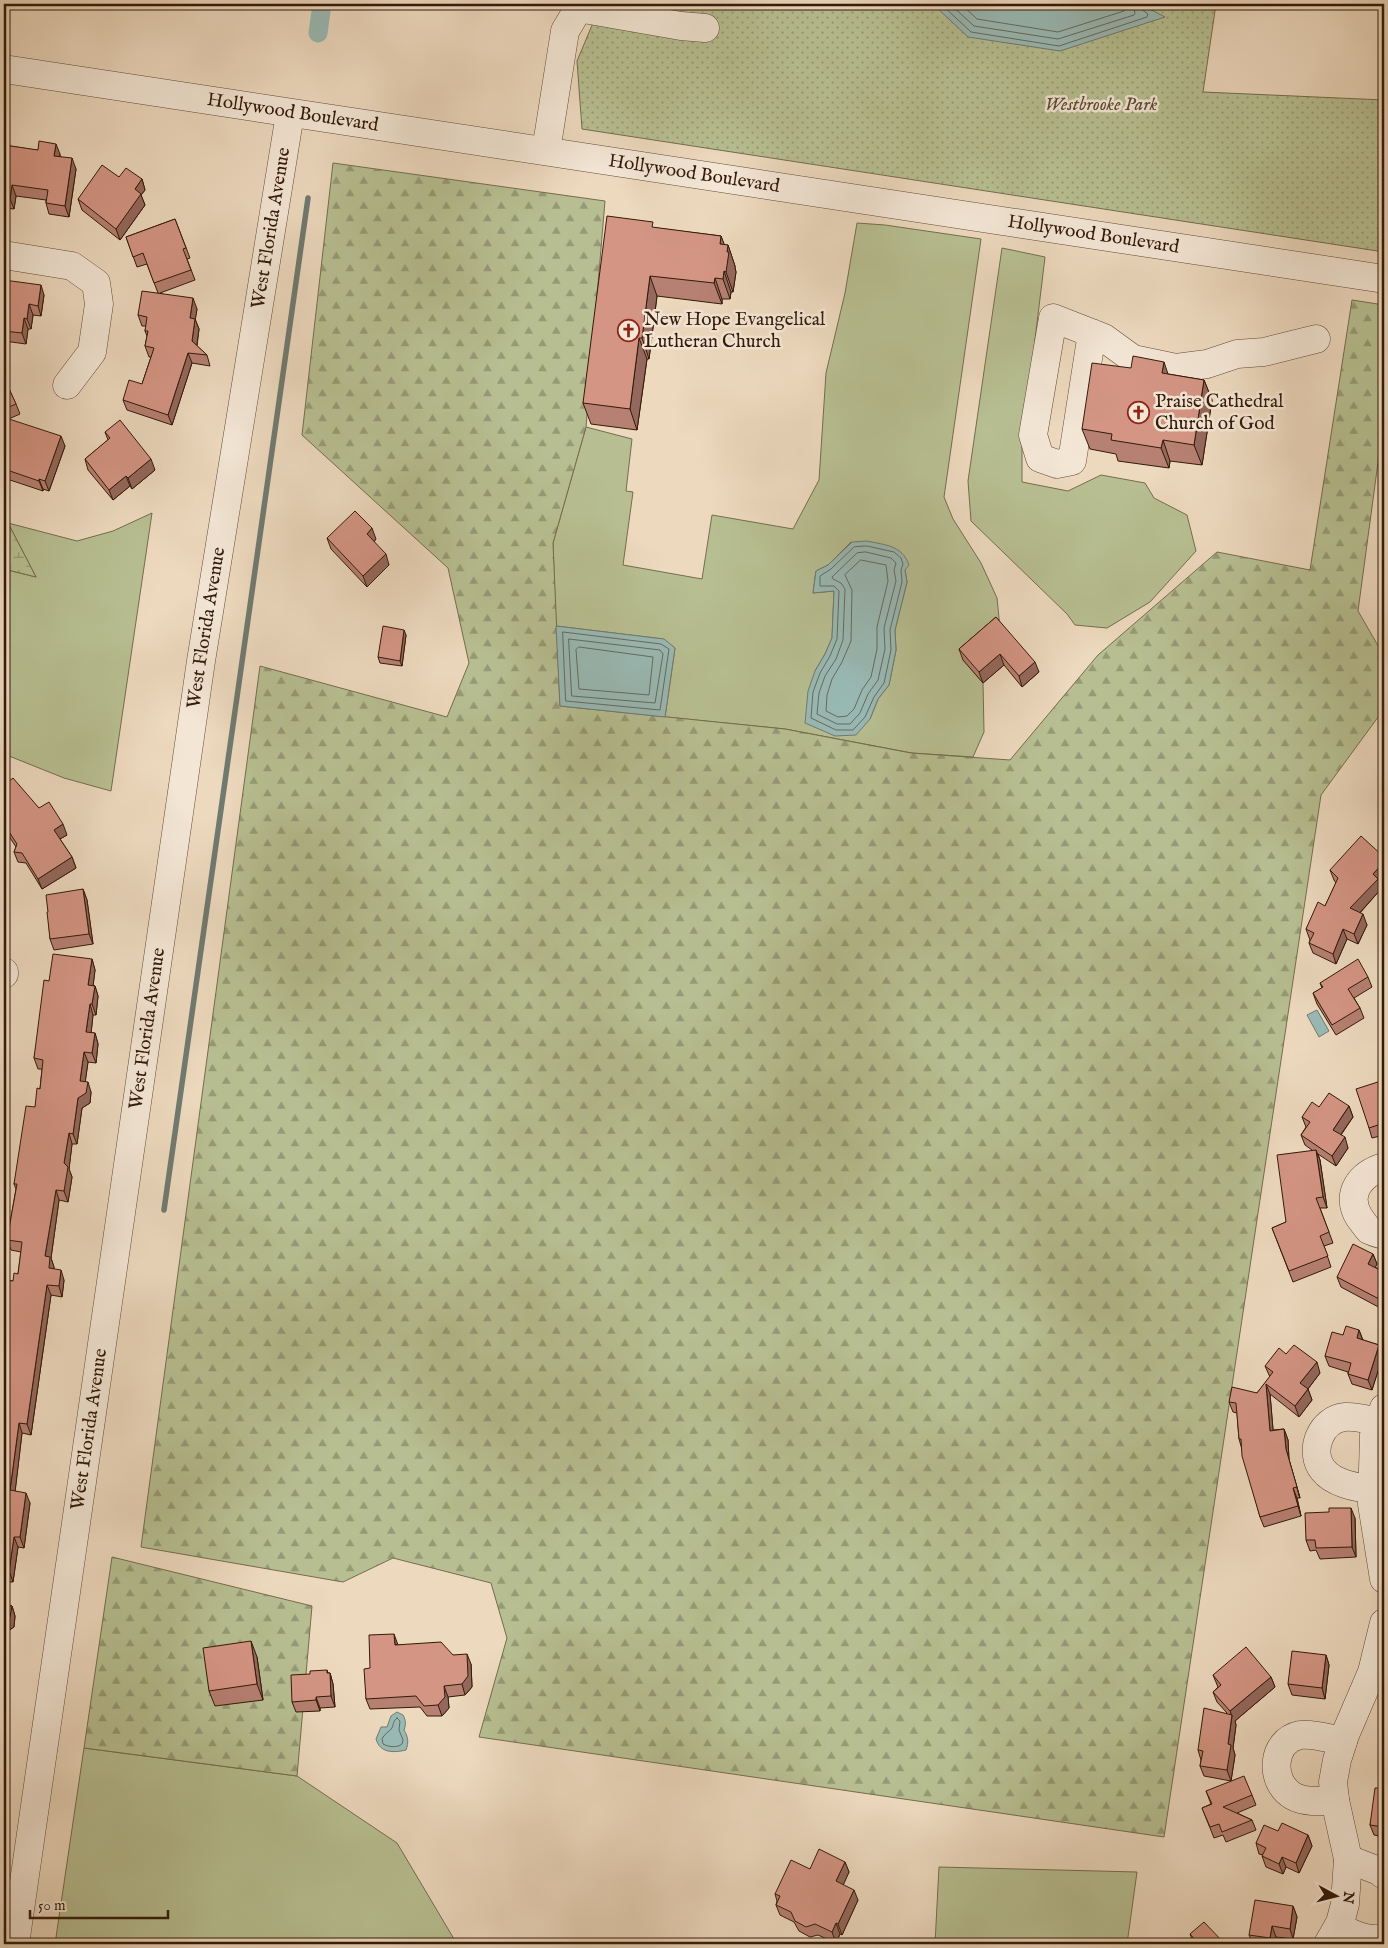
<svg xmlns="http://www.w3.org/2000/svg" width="1388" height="1948" font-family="'IM FELL English',serif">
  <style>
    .grass { fill: #b7bf92; stroke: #756c4e; fill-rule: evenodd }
    .forest { fill: url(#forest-firs); stroke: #756c4e }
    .wetland { fill: url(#wetland-marsh); stroke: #756c4e }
    .park { fill: url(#park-dots); stroke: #756c4e }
    .water { fill: #99bab5; stroke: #707a70 }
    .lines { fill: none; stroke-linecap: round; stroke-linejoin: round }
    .shore { stroke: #666a5f; stroke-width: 1 }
    .stream { stroke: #707a70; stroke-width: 5.5 }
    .canal { stroke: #99bab5; stroke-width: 19 }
    .minor-casing { stroke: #624a36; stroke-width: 29 }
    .minor { stroke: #f3e6d5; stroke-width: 28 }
    .wall { fill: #b68072; stroke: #331a09 }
    .shaded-wall { fill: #94685c; stroke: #331a09 }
    .building { fill: #d49584; stroke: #331a09 }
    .labels { text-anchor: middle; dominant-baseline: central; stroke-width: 5; stroke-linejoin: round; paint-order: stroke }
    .park-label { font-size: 19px; font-style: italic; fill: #5b4c32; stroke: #f3e6d5 }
    .street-label { font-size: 19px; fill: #331a09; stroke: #f3e6d5 }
    .poi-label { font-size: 19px; fill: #331a09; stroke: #f3e6d5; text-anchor: start }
  </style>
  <defs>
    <pattern id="forest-firs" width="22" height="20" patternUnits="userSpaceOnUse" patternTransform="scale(1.25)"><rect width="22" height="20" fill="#b7bf92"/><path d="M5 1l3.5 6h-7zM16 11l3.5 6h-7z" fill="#959a75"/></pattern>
    <pattern id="wetland-marsh" width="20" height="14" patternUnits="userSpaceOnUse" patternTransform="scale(1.25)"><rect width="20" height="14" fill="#b7bf92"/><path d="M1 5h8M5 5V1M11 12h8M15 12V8" fill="none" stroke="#959a75"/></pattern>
    <pattern id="park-dots" width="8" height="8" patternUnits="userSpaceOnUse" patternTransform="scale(1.25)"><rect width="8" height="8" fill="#b7bf92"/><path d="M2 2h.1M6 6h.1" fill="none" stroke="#959a75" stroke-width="1.8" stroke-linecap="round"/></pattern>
  </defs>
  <rect width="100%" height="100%" fill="#edd9be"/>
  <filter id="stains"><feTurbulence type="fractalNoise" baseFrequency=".004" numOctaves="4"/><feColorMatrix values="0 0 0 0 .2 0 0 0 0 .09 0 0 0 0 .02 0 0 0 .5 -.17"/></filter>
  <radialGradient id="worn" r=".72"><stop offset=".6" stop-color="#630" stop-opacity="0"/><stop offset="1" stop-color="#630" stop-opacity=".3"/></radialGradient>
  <g class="grass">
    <path d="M857 223 885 225 981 239 944 497 953 519 981 563 997 598 1000 628 963 660 983 683 984 732 973 757 912 753 785 729 665 717 675 648 663 639 556 626 553 543 586 427 632 439 626 491 633 492 623 565 702 579 712 515 793 529 819 480 826 373 845 293ZM851 542 905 570 907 582 895 630 896 650 889 685 878 699 870 719 815 671 825 654 832 638 834 591 813 593 816 571 828 565Z"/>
    <path d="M1002 248 1045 257 1022 447V482L1068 491 1101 475 1145 483 1154 498 1187 515 1196 551 1150 602 1107 628 1075 625 1067 614 971 521 968 481Z"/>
    <path d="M152 513 111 791 64 778 4 754V569L36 577 8 523 77 541 113 531Z"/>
    <path d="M84 1748 297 1776 397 1843 457 1944H341L320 1940 292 1944H55Z"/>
    <path d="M939 1867 1137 1872 1127 1944H935Z"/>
  </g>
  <g class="forest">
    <path d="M333 163 605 201 586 427 553 543 560 706 785 729 911 753 1010 760 1098 655 1217 552 1310 570 1352 300 1384 305V418L1358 611 1384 656V709L1321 795 1164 1837 479 1737 507 1638 491 1583 393 1558 343 1582 141 1547 260 666 447 717 469 663 448 568 302 435Z"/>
    <path d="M112 1557 312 1606 297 1776 84 1748Z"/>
  </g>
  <path class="wetland" d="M4 519 8 523 36 577 4 569Z"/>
  <path class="park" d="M601 4H1216L1203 92 1384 100V252L582 129 577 61Z"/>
  <g class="water">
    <path d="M933 4H1140L1165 17 1060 51 968 37Z"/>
    <path d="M867 541C885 545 902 545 909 565L905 570 907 582 895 630 896 650 889 685 878 699 870 719 856 735 835 736 805 723 808 691 815 671 825 654 832 638 834 591 813 593 816 571 828 565 852 542Z"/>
    <path d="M556 626 664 639 675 648 665 717 560 706Z"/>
    <path d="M1317 1010 1329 1031 1319 1037 1307 1015Z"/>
    <path d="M397 1712 403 1715C406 1721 406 1724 404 1730 408 1737 409 1742 406 1750 393 1753 380 1753 376 1739L381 1727H387L391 1716Z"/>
  </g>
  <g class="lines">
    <g class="shore">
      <path d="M941 4 971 32 1059 46 1147 17 1148 14 1141 9 1139 4"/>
      <path d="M950 4 974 26 1058 39 1134 15 1135 13 1133 4"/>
      <path d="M961 4 977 19 1058 32 1124 11 1125 4"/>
      <path d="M867 546 894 552 901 558 903 564 901 570 902 582 890 630 891 650 884 683 874 697 865 717 853 730H836L811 718 813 692 820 673 830 656 837 639 839 591 834 586H820V576L831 569 854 547Z"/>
      <path d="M866 552 891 558 896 563 894 570 896 581 884 628 885 649 878 680 868 694 860 713 850 724H837L817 714 819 693 825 676 836 659 843 640 845 589 841 583 833 579 832 577 857 553Z"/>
      <path d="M861 560 886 565 888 581 877 627V649L871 677 862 690 854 709 847 716 838 717 826 711 827 695 832 679 842 662 851 641 852 590 845 575Z"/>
      <path d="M563 632 661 644 669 649 660 710 566 701Z"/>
      <path d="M569 639 660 650 663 654 655 703 572 696Z"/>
      <path d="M579 647 653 657 649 695 579 689 576 650Z"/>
      <path d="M397 1718 400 1721 399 1730 403 1740 402 1744C398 1748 388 1747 383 1744L382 1739C384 1734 389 1732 392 1728 394 1723 393 1721 397 1718Z"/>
    </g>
    <path class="stream" d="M164 1210 308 198"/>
    <path class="canal" d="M318 33 322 4"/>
    <defs>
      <g id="minor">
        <path d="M578 8 681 26 705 28"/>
        <path id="s1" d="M4 69 1384 279"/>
        <path d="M546 151 565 31 581 4"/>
        <path d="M4 255 72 266 96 283 99 304 92 352 67 385"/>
        <path d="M1092 333 1072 461 1057 464 1040 458 1033 435 1053 318 1104 338 1133 359 1176 368 1207 364 1237 354 1264 352 1316 339"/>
        <path d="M4 972V974"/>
        <path d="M1384 1167C1360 1174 1345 1194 1359 1217 1362 1221 1366 1227 1369 1230 1373 1232 1380 1234 1384 1235"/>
        <path d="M1384 1408 1374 1435 1372 1504 1384 1579"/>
        <path d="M1372 1489C1356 1488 1333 1483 1323 1470 1308 1451 1321 1419 1345 1417 1356 1416 1369 1420 1379 1422"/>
        <path d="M1335 1800C1322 1801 1305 1803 1293 1796 1269 1782 1271 1741 1300 1735 1313 1733 1330 1739 1343 1741"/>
        <path d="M1348 1859 1379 1871 1384 1875"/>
        <path d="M1338 1927C1353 1934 1367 1942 1384 1938"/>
        <path id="s2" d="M15 1944 201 661 290 114"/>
        <path d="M1328 1944 1340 1923 1345 1904 1348 1859 1335 1800 1333 1782 1337 1760 1345 1735 1372 1672 1384 1623"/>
      </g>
    </defs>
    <use href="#minor" class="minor-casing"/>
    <use href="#minor" class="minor"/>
  </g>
  <g class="wall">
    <path d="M4 145 60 154V156L76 169 69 217 49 214 46 203V200L16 196 14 209 4 208Z"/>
    <path d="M119 177 142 179 145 190 141 195 145 205 120 240 82 210 78 199Z"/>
    <path d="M175 219 190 258 187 259 195 280 160 293 197 309 195 319 199 329 197 346 207 355 210 366 192 363 172 425 127 410 123 400 142 384 151 357H149L145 346 147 336 145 331 146 326H142L138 315 158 293 147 264 137 267 126 237Z"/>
    <path d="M655 228 721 236 724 245H728L735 266V268L736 272 733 292H731L730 299H722V304L657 296 649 359H647L637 430 591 424 583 403Z"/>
    <path d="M4 280 44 295 41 316 33 315 31 329H28L26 344 4 341Z"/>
    <path d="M1168 374 1204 380 1212 400 1202 465 1170 461 1169 468 1118 461 1116 454 1090 449 1082 429Z"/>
    <path d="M4 378 16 404 20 414 4 421Z"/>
    <path d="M105 432 155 470 132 489 130 486 113 500 88 470 85 459 108 440Z"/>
    <path d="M4 435 65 446 49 491 43 489V491L4 478Z"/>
    <path d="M327 538 376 539 374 542 389 565 367 587 331 549Z"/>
    <path d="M996 617 1039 672 1022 687 1004 665 983 683 963 660 959 649Z"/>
    <path d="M406 635 402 666 380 663 378 657Z"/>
    <path d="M4 778 8 782 39 808 67 835 60 839 72 857 76 868 42 889 26 863 18 862 14 852 16 847 5 830H4Z"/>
    <path d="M1384 857V876L1379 882 1381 889 1360 913 1367 925 1358 944 1347 939 1336 964 1313 953 1309 943 1310 940 1306 929 1325 906 1336 883 1334 880 1330 870Z"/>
    <path d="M83 889 87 900 93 944 54 950 50 939 48 912Z"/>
    <path d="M92 959 95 970 93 985 95 986 98 996 96 1015H93L91 1033H95L98 1044 96 1063 88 1062 85 1082 91 1092 90 1103 82 1108 77 1144H72L69 1169 72 1177 68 1202 59 1200 51 1258 54 1267V1269L64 1280 62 1297 51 1295 31 1435 22 1433 15 1491 30 1503 24 1548 18 1547 13 1582H9L6 1605 12 1606 15 1616 14 1627 8 1631 4 1661V1280L13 1281 18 1274 21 1252 11 1250 7 1240 16 1189 14 1184 40 1089 42 1069H38L34 1058 49 981Z"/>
    <path d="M1368 977 1372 987 1354 998 1360 1008 1364 1018 1336 1035 1317 1004 1313 993 1322 988 1320 983Z"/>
    <path d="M1384 1080V1135L1372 1138 1369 1128Z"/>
    <path d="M1349 1106 1353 1117 1341 1135 1348 1148 1336 1166 1318 1154 1320 1160 1327 1208H1320L1333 1243 1324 1246 1331 1267 1293 1282 1272 1228 1286 1222 1312 1150 1305 1145 1301 1135 1306 1127 1302 1117 1319 1107Z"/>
    <path d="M1373 1254 1377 1264 1375 1267 1384 1272V1310L1341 1287 1337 1277Z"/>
    <path d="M1359 1330 1363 1340 1379 1345 1383 1355 1372 1390 1352 1384 1348 1374V1372L1329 1366 1325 1356 1343 1335Z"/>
    <path d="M1286 1354 1320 1373 1308 1389 1312 1400 1299 1417 1270 1394 1273 1430 1284 1429 1288 1440 1289 1460 1300 1498H1297L1301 1516 1264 1527 1260 1517 1241 1446 1239 1439 1237 1413 1233 1412 1229 1402 1257 1393 1270 1377 1265 1366Z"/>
    <path d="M1355 1518 1356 1557 1320 1559 1316 1550 1310 1551 1306 1540Z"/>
    <path d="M398 1645 453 1655 471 1664 472 1687 465 1695 448 1697 449 1708 442 1716H427L420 1707 370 1709 366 1699 370 1668Z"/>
    <path d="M1326 1655 1329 1665 1325 1699 1292 1695 1288 1684Z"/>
    <path d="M257 1657 263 1700 215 1706 209 1691Z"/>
    <path d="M328 1673H330L333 1684 335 1707 320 1708V1711L296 1712 292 1702Z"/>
    <path d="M1213 1675 1271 1677 1275 1687 1235 1721 1236 1725 1233 1748 1235 1755 1231 1781 1204 1776 1200 1766 1201 1760 1198 1750 1227 1713 1217 1702 1213 1692 1218 1687Z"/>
    <path d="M1384 1771V1837L1374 1835 1370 1825 1379 1788 1382 1781Z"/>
    <path d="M1206 1791 1252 1795 1256 1805 1237 1813 1252 1820 1256 1830 1226 1842 1223 1835 1214 1838 1202 1808 1211 1804Z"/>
    <path d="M1278 1831 1308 1835 1312 1846 1299 1873 1286 1867 1283 1874 1266 1867 1262 1856 1263 1855 1259 1854 1256 1843Z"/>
    <path d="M845 1862 849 1872 843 1885 858 1900 842 1935 840 1934 836 1943 818 1935 810 1937 799 1931 794 1922 780 1915 776 1905 777 1901 775 1894 810 1869Z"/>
    <path d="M1293 1906 1297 1917 1293 1939 1276 1937 1275 1944H1253L1249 1935Z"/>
    <path d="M1190 1934 1225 1944H1194Z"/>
  </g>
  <g class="shaded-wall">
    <path d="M56 144 60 154 58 166 54 156Z"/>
    <path d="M72 158 76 169 69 217 65 206Z"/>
    <path d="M142 179 145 190 141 195 145 205 120 240 116 229 135 189Z"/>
    <path d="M12 185 16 196 14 209 10 199Z"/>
    <path d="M721 236 727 251 728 245 735 266V268L736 272 733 292 726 272 720 244Z"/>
    <path d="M724 271 731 292 730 299 723 279Z"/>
    <path d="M650 276 657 296 649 359 642 338Z"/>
    <path d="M715 278 722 299V304L714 283Z"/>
    <path d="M41 285 44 295 41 316 38 306Z"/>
    <path d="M193 298 197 309 194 328 190 318Z"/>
    <path d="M29 304 33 315 31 329 27 319Z"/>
    <path d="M24 318 28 329 26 344 22 333Z"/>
    <path d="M195 319 199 329 196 351 192 341Z"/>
    <path d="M639 338 647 359 637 430 630 409Z"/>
    <path d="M188 353 192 363 172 425 168 415Z"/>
    <path d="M1164 362 1171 383 1162 373Z"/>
    <path d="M1204 380 1212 400 1202 465 1194 445Z"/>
    <path d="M61 436 65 446 49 491 45 481Z"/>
    <path d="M1163 440 1170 461 1169 468 1161 448Z"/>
    <path d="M151 459 155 470 132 489 128 478Z"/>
    <path d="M126 476 130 486 113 500 109 490Z"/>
    <path d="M39 479 43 489V491L39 481Z"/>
    <path d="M372 528 376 539 370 545 367 534Z"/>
    <path d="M386 554 389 565 367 587 363 576Z"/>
    <path d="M404 630 406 635 402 666 400 661Z"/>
    <path d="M1000 654 1004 665 983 683 979 672Z"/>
    <path d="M1035 662 1039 672 1022 687 1019 676Z"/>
    <path d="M63 824 67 835 58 840 54 830Z"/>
    <path d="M72 857 76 868 42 889 38 879Z"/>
    <path d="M1384 862V876L1379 882 1381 889 1354 919 1350 908 1373 874Z"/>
    <path d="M83 889 87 900 93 944 89 934Z"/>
    <path d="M1363 914 1367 925 1358 944 1354 934Z"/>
    <path d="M1343 929 1347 939 1336 964 1333 954Z"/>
    <path d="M92 959 95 970 92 995 88 985Z"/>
    <path d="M95 986 98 996 96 1015 92 1004Z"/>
    <path d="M90 1004 93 1015 90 1043 86 1032Z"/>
    <path d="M95 1033 98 1044 96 1063 92 1053Z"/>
    <path d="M84 1052 88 1062 84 1091 80 1081Z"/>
    <path d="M88 1082 91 1092 90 1103 82 1108 77 1144 73 1134 78 1098Z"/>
    <path d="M1349 1106 1353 1117 1337 1140 1333 1130Z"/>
    <path d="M69 1133 72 1144 69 1169 72 1177 68 1202 64 1191V1163Z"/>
    <path d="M1345 1137 1348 1148 1336 1166 1332 1156Z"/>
    <path d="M1316 1150 1320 1160 1327 1208 1323 1197Z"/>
    <path d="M56 1190 59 1200 51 1258 54 1267 53 1279 45 1256Z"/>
    <path d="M1373 1254 1377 1264 1372 1274 1368 1264Z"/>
    <path d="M61 1270 64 1280 62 1297 59 1286Z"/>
    <path d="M47 1285 51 1295 31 1435 27 1424Z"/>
    <path d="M1384 1293V1308L1381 1300Z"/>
    <path d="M1359 1330 1363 1341 1357 1338Z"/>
    <path d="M1379 1345 1383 1355 1372 1390 1368 1380Z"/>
    <path d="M1317 1362 1320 1373 1304 1394 1300 1383Z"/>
    <path d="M1266 1384 1270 1394 1274 1441 1270 1431Z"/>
    <path d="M1308 1389 1312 1400 1299 1417 1295 1406Z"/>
    <path d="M19 1423 22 1433 14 1501 10 1490Z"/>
    <path d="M1284 1429 1288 1440 1289 1460 1300 1498 1286 1449Z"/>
    <path d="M1293 1488 1297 1498 1301 1516 1298 1506Z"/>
    <path d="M26 1493 30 1503 24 1548 20 1537Z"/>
    <path d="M1351 1508 1355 1518 1356 1557 1352 1547Z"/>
    <path d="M14 1537 18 1547 13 1582 9 1571Z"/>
    <path d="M5 1571 9 1582 4 1615V1583Z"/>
    <path d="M12 1606 15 1616 14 1627 8 1631 4 1661V1621Z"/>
    <path d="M394 1634 398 1645H395Z"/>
    <path d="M251 1641 257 1657 263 1700 257 1684Z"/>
    <path d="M467 1654 471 1664 472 1687 465 1695 462 1684Z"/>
    <path d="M1326 1655 1329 1665 1325 1699 1322 1688Z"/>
    <path d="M327 1670 330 1679V1673L333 1684 335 1707 331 1696Z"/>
    <path d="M4 1673 8 1684 5 1704 4 1699Z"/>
    <path d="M1271 1677 1275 1687 1235 1721 1236 1725 1233 1748 1235 1755 1231 1781 1227 1770 1228 1744 1232 1716 1230 1711Z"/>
    <path d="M444 1686 448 1697 449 1708 442 1716 438 1705Z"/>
    <path d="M316 1697 320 1708V1711L316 1700Z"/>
    <path d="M1308 1835 1312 1846 1299 1873 1296 1863Z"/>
    <path d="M1282 1857 1286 1867 1283 1874 1279 1864Z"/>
    <path d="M845 1862 849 1872 840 1892 836 1881Z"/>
    <path d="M854 1890 858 1900 842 1935 838 1924Z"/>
    <path d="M1293 1906 1297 1917 1293 1939 1290 1929Z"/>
    <path d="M836 1923 840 1934 836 1943 832 1932Z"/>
    <path d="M1272 1926 1276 1937 1275 1944H1272L1270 1938Z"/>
  </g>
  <g class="building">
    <path d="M39 141 56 144 54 156 72 158 65 206 46 203 48 190 12 185 10 199 4 198V145L38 150Z"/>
    <path d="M102 165 119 177 126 168 142 179 135 189 141 194 116 229 78 199Z"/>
    <path d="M607 216 653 222 652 227 721 236 720 244 728 245 727 252H729L726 272 724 271 723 279 715 278 714 283 650 276 642 338H639L630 409 583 403Z"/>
    <path d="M175 219 186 248 183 249 191 270 154 283 143 253 133 257 126 237Z"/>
    <path d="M4 280 41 285 38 306 29 304 27 319 24 318 22 333 4 331Z"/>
    <path d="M142 291 193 298 190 318 195 319 192 341 207 355 188 353 168 415 123 400 129 380 142 384 154 348 145 346 148 331H145L147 317 138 315Z"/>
    <path d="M1133 356 1164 362 1162 373 1204 380 1194 445 1163 440 1161 448 1111 440 1112 434 1082 429 1092 363 1131 368Z"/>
    <path d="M4 378 16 404 4 409Z"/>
    <path d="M9 419 61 436 45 481 39 479V481L4 469V435Z"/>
    <path d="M120 420 151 459 128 478 126 476 109 490 85 459 110 438 105 432Z"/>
    <path d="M355 511 372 528 367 534 386 554 363 576 327 538Z"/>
    <path d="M996 617 1035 662 1019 676 1000 654 979 672 959 649Z"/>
    <path d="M383 626 404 630 400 661 378 657Z"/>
    <path d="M4 778 8 782 13 778 39 808 49 802 63 824 54 830 72 857 38 879 22 853 14 852 17 844 4 824Z"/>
    <path d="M1361 836 1384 857V862L1373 874 1378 879 1350 908 1363 914 1354 934 1343 929 1333 954 1309 943 1314 933 1306 929 1318 902 1325 906 1338 878 1330 870Z"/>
    <path d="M83 889 89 934 50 939 47 912H48L46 895Z"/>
    <path d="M53 954 92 959 88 985 95 986 92 1004H90L86 1032 95 1033 92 1053 84 1052 80 1081 88 1082 86 1093 78 1098 73 1134 69 1133 64 1163 68 1167 64 1191 56 1190 45 1256 50 1257 49 1268 61 1270 59 1286 47 1285 27 1424 19 1423 10 1490 26 1493 20 1537H14L9 1571H5L4 1583V1280L13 1281 14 1273 18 1274 22 1242 7 1240 17 1184H14L26 1106 35 1107 37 1088 40 1089 43 1060 34 1058 44 980 49 981Z"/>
    <path d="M1358 959 1368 977 1348 989 1360 1008 1332 1025 1313 993 1323 987 1320 983Z"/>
    <path d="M1384 1080V1123L1369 1128 1356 1089Z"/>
    <path d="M1329 1093 1349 1106 1333 1130 1345 1137 1332 1156 1301 1135 1310 1122 1302 1117 1312 1102 1319 1107Z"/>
    <path d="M1316 1150 1323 1197 1316 1198 1329 1232 1320 1236 1328 1256 1289 1271 1272 1228 1286 1222 1277 1155Z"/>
    <path d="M1353 1244 1373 1254 1368 1264 1384 1272V1293L1381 1300 1337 1277Z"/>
    <path d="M1346 1326 1359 1330 1357 1338 1379 1345 1368 1380 1348 1374 1351 1363 1325 1356 1332 1332 1343 1335Z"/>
    <path d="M1294 1345 1317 1362 1300 1383 1308 1389 1295 1406 1266 1384 1270 1431 1284 1429 1286 1449 1297 1487 1293 1488 1298 1506 1260 1517 1242 1456 1241 1439H1239L1236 1403 1229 1402 1232 1387 1257 1393 1273 1372 1265 1366 1279 1348 1286 1354Z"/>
    <path d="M1329 1508H1351L1352 1547 1316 1548 1315 1540H1306L1305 1513 1329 1512Z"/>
    <path d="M4 1605 12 1606 10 1617 4 1621V1622Z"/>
    <path d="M394 1634 395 1645 441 1642 453 1655 467 1654 468 1676 462 1684 444 1686 445 1697 438 1705 424 1706 416 1696 366 1699 364 1669 370 1668 369 1635Z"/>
    <path d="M251 1641 257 1684 209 1691 203 1648Z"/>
    <path d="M1246 1647 1271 1677 1230 1711 1213 1692 1221 1685 1213 1675Z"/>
    <path d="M1292 1651 1326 1655 1322 1688 1288 1684Z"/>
    <path d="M327 1670V1673H330L331 1696 316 1697V1700L292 1702 291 1675 310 1674V1671Z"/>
    <path d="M1204 1708 1232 1715 1228 1744 1231 1745 1227 1770 1200 1766 1203 1751 1198 1750Z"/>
    <path d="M1384 1771V1827L1370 1825 1375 1788H1379L1380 1781H1382Z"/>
    <path d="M1244 1776 1252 1795 1223 1807 1252 1820 1222 1832 1219 1824 1210 1827 1202 1808 1212 1804 1206 1791Z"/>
    <path d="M1282 1823 1308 1835 1296 1863 1282 1857 1279 1864 1262 1856 1266 1848 1256 1843 1264 1825 1278 1831Z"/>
    <path d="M819 1849 845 1862 836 1881 854 1890 838 1924 836 1923 832 1932 815 1924 806 1927 795 1921 791 1912 776 1905 780 1896 775 1894 791 1860 810 1869Z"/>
    <path d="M1255 1900 1293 1906 1290 1929 1272 1926 1270 1938 1249 1935Z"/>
    <path d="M1204 1922 1225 1944H1199L1190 1934Z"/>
  </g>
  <defs>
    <symbol id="church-ring" viewBox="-11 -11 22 22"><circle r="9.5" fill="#f3e6d5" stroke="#8f2418" stroke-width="1.5"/><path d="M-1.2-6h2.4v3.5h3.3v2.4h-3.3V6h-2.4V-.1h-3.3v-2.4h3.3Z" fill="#8f2418"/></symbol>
  </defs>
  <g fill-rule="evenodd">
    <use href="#church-ring" x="616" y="318" width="25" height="25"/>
    <use href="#church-ring" x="1126" y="400" width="25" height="25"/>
  </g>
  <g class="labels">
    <g class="park-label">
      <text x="1101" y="105">Westbrooke Park</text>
    </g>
    <g class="street-label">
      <text stroke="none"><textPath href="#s1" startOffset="292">Hollywood Boulevard</textPath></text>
      <text stroke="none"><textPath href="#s1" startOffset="698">Hollywood Boulevard</textPath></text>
      <text stroke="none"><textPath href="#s2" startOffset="1735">West Florida Avenue</textPath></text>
      <text stroke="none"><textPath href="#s1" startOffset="1102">Hollywood Boulevard</textPath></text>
      <text stroke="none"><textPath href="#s2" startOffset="1330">West Florida Avenue</textPath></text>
      <text stroke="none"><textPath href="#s2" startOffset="925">West Florida Avenue</textPath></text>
      <text stroke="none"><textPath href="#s2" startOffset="520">West Florida Avenue</textPath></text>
    </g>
    <g class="poi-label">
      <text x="644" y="320">New Hope Evangelical<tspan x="644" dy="22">Lutheran Church</tspan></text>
      <text x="1155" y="402">Praise Cathedral<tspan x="1155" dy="22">Church of God</tspan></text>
    </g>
  </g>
  <rect width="1388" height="1948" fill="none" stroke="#edd9be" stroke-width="20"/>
  <rect x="5" y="5" width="1378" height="1938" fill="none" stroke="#331a09" stroke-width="2.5"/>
  <rect x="10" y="10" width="1368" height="1928" fill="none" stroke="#331a09"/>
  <g transform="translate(1336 1896) rotate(97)" stroke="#f3e6d5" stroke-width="4" paint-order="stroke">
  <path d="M0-4L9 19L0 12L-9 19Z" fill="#331a09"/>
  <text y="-8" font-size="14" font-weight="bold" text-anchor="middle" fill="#331a09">N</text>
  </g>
  <path d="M30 1910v8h138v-8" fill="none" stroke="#331a09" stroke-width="2.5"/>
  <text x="38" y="1910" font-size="15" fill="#331a09" stroke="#f3e6d5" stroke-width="4" paint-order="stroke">50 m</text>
  <rect width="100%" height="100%" filter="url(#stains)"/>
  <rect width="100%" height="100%" fill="url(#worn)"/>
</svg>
